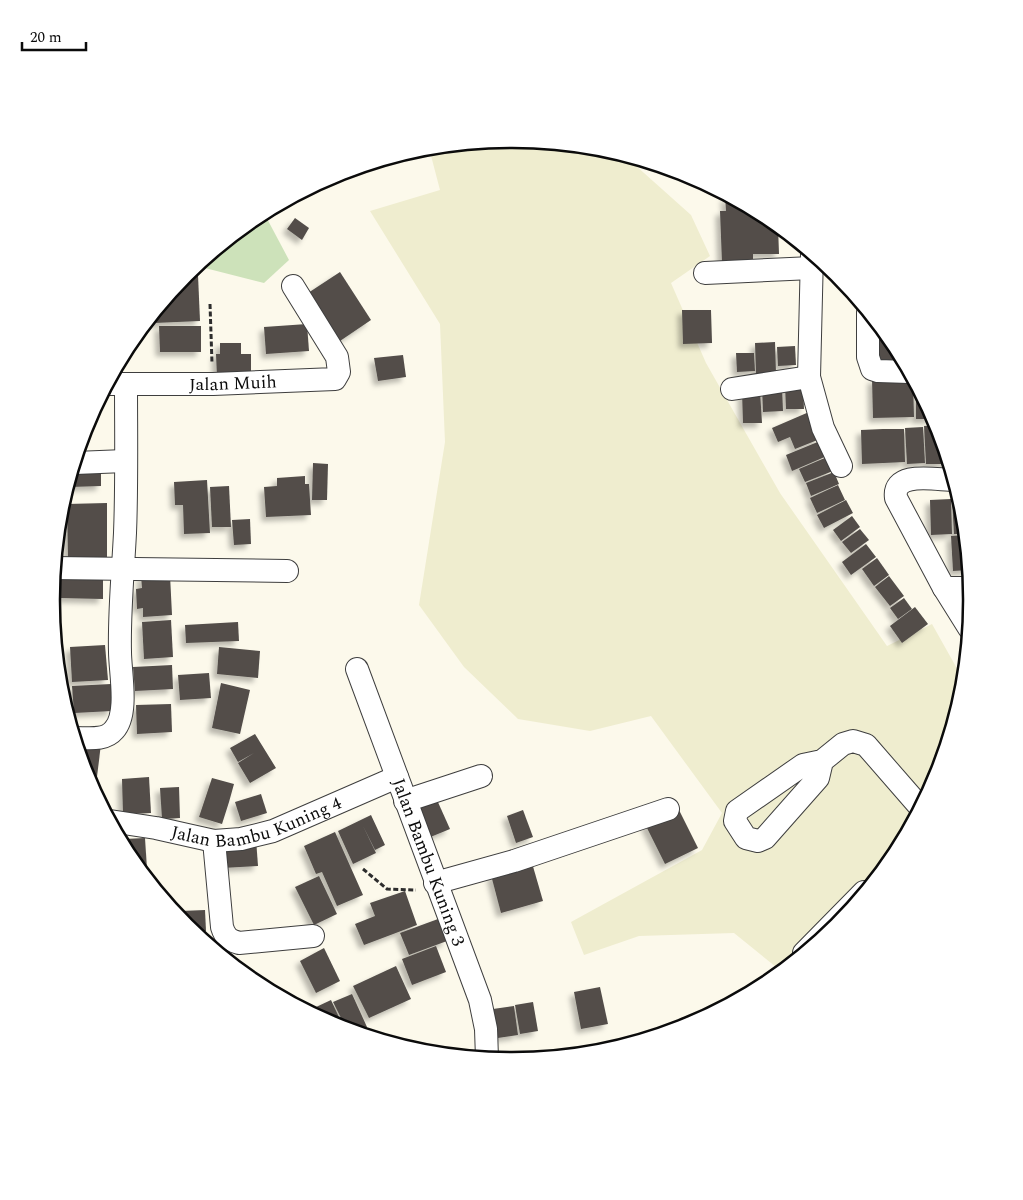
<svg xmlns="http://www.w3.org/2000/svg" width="1023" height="1200" font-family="Spectral,serif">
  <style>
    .farmland { fill: #efedcf }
    .green { fill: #cde2ba }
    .building { fill: #524d49; filter: url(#shadow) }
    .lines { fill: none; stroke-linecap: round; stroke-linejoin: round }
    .minor-casing { stroke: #3e3e3e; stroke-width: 24 }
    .path { stroke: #2d2d2d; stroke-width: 3; stroke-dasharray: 5 2.5; stroke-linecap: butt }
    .minor { stroke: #fff; stroke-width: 22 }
    .labels { text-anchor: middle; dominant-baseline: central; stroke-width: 5; stroke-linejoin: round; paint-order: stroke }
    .street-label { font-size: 18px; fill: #0b0b0b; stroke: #fff }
    .rim { fill: none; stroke: #0b0b0b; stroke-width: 2.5 }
  </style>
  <defs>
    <filter id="shadow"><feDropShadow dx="-4.5" dy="4.5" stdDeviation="2.5" flood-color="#0004"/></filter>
  </defs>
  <rect width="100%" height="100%" fill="#fcf9eb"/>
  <path class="farmland" d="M512 140 602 149 625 156 691 215 710 256 671 283 706 363 780 493 887 646 932 624 964 681 937 776 894 856 837 926 781 971 734 933 639 936 584 955 571 922 702 850 722 813 651 716 590 731 518 719 464 667 419 605 445 442 440 324 370 211 440 190 429 148Z"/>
  <path class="green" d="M264 213 289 260 264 283 197 266Z"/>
  <g class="building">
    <path d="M725 196 767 217 778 226 779 254H753V262L722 263 720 211H726Z"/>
    <path d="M295 218 309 228 302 240 287 229Z"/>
    <path d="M340 272 371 320 340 341 308 293Z"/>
    <path d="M185 275H198L200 321 154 323 153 315Z"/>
    <path d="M682 310H711L712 343 683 344Z"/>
    <path d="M307 324 309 351 266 354 264 327Z"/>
    <path d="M159 326H201V352H160Z"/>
    <path d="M876 334 886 335 905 365H876Z"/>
    <path d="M775 342 776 374 756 375 755 343Z"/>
    <path d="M220 343H241V354H251V376L217 377 216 354H220Z"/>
    <path d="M795 346 796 365 778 366 777 347Z"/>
    <path d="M736 353H754L755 371 737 372Z"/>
    <path d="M403 355 406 377 378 381 374 358Z"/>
    <path d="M872 379 913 380 914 417 873 418Z"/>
    <path d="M803 384 804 409H786L785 385Z"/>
    <path d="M916 385 934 419H916Z"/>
    <path d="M782 386 783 411 763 412 762 387Z"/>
    <path d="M760 391 762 423H743L742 392Z"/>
    <path d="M809 412 820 439 795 449 790 437 778 442 772 428Z"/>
    <path d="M937 425 942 441 943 464H926L924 426Z"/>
    <path d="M923 427 925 463 907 464 905 428Z"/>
    <path d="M883 429H904L905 462 862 464 861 430Z"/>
    <path d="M820 441 827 456 792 471 786 455Z"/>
    <path d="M944 448 949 464H944Z"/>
    <path d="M827 457 833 471 805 482 799 469Z"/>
    <path d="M313 463 328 464 327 500H312Z"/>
    <path d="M101 465V486L70 487 74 466Z"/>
    <path d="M834 472 839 484 811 496 806 483Z"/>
    <path d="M305 476V484H309L311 515 266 517 264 487 277 486V478Z"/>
    <path d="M207 480 210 533 184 534 183 505H175L174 482Z"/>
    <path d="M838 485 845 500 817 513 810 498Z"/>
    <path d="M229 486 231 527H212L210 487Z"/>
    <path d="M951 499 952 534 931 535 930 500Z"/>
    <path d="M952 499H959L965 534H954Z"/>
    <path d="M846 500 853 513 824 528 817 515Z"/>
    <path d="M63 501 65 530H58L60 510Z"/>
    <path d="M107 503V557L68 558 67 504Z"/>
    <path d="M852 516 860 527 841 541 833 530Z"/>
    <path d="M250 519 251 544 234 545 232 520Z"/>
    <path d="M860 529 869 540 851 553 842 542Z"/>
    <path d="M965 535 969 570 953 571 951 536Z"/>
    <path d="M866 544 876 557 851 575 842 562Z"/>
    <path d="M877 558 889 575 874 586 862 569Z"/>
    <path d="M60 569 103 570V599L60 598Z"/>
    <path d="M170 575 172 615 143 617V608L137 609 136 589 142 588 141 576Z"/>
    <path d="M889 576 904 596 890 606 875 587Z"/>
    <path d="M904 598 912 609 898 619 890 608Z"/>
    <path d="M915 607 928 624 902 643 890 626Z"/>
    <path d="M171 620 173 657 144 659 142 622Z"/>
    <path d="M238 622 239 641 186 643 185 625Z"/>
    <path d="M105 645 108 680 72 682 70 647Z"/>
    <path d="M219 647 260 651 258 678 217 674Z"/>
    <path d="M61 656 62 695 57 657Z"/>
    <path d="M172 665 173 689 135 691 133 667Z"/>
    <path d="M209 673 211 698 180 700 178 675Z"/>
    <path d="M221 683 250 690 240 734 212 728Z"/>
    <path d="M111 684 112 711 74 713 72 686Z"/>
    <path d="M171 704 172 732 137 734 136 705Z"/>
    <path d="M255 734 276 768 250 783 238 763 254 753 238 762 230 748Z"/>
    <path d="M76 741 101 744 95 793 86 776Z"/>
    <path d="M149 777 151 813 123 814 122 779Z"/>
    <path d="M212 778 234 784 229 802 214 797 229 802 222 824 199 817Z"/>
    <path d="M179 787 180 818 162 819 160 788Z"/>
    <path d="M261 794 267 813 241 821 235 802Z"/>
    <path d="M437 800 450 829 428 838 416 810Z"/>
    <path d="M678 808 698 848 665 864 645 824Z"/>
    <path d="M523 810 533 837 516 843 507 816Z"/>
    <path d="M371 815 385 845 375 850 363 826 376 853 353 864 338 831Z"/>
    <path d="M335 832 363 895 337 906 322 872 316 874 304 846Z"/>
    <path d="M145 838 147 869H140L125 848 124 839Z"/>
    <path d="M256 839 258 866 222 868 221 842Z"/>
    <path d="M532 863 543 901 501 913 491 875Z"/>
    <path d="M319 876 337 914 314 925 295 887Z"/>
    <path d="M405 891 417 925 364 945 355 924 375 916 370 903Z"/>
    <path d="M205 910 206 931H193L181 919V911Z"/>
    <path d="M438 919 447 941 409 955 400 933Z"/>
    <path d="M436 946 446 972 412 985 402 959Z"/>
    <path d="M324 948 340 981 316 993 300 961Z"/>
    <path d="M396 966 411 999 369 1018 353 986Z"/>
    <path d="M600 987 608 1024 581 1029 574 992Z"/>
    <path d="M352 994 367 1027 357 1032 346 1028 333 1002Z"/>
    <path d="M331 1000 344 1028 318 1016 314 1008Z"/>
    <path d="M533 1002 538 1031 520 1034 515 1005Z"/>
    <path d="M514 1006 518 1035 491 1039 486 1010Z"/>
  </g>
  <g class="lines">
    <defs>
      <g id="minor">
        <path d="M812 254 809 377 823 428 841 466"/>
        <path d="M705 273 812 268"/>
        <path d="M868 313V357L872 369 878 371 909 372"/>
        <path id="s1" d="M107 384H213L335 379 339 372 337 357 293 286"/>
        <path d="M732 389 809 377"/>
        <path d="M75 463 125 461"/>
        <path d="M954 480C936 480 892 470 896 498L944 588 969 628"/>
        <path d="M54 568 287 571"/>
        <path d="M944 588H971"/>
        <path id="s2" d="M357 669 480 1000 486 1029 487 1058"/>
        <path d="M75 738C88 738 105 741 114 730 129 714 120 672 120 652 119 612 123 573 125 533 127 484 126 434 126 384"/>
        <path d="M822 761 818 778 765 838 758 841 746 838 735 821 737 811 803 765 822 761 843 744 853 741 866 745 920 807"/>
        <path d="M405 801 481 776"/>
        <path id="s3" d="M110 821 156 828 214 841 241 839 273 831 397 777"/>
        <path d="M214 841 222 927C225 937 229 940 239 943L313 936"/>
        <path d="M435 883 514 861 668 809"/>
        <path d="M804 953 864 892"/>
      </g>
    </defs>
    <use href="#minor" class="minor-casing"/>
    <g class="path">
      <path d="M210 304 212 363"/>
      <path d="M363 869 387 889 416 890"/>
    </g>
    <use href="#minor" class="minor"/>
  </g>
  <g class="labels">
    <g class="street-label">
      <text stroke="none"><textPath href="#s1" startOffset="126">Jalan Muih</textPath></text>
      <text stroke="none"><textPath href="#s3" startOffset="151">Jalan Bambu Kuning 4</textPath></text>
      <text stroke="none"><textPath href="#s2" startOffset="206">Jalan Bambu Kuning 3</textPath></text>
    </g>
  </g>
  <path d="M0 0H1023V1200H0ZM511 148H512A451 451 0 0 1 963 599V601A451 451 0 0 1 512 1052H511A451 451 0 0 1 60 601V599A451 451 0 0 1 511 148Z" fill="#fff" fill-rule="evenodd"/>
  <path class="rim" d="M511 148H512A451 451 0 0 1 963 599V601A451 451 0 0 1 512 1052H511A451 451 0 0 1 60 601V599A451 451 0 0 1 511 148Z"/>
  <path d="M22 42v8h64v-8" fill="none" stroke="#0b0b0b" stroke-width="2.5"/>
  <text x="30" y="42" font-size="15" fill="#0b0b0b" stroke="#ffffff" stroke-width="4" paint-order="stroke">20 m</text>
</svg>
